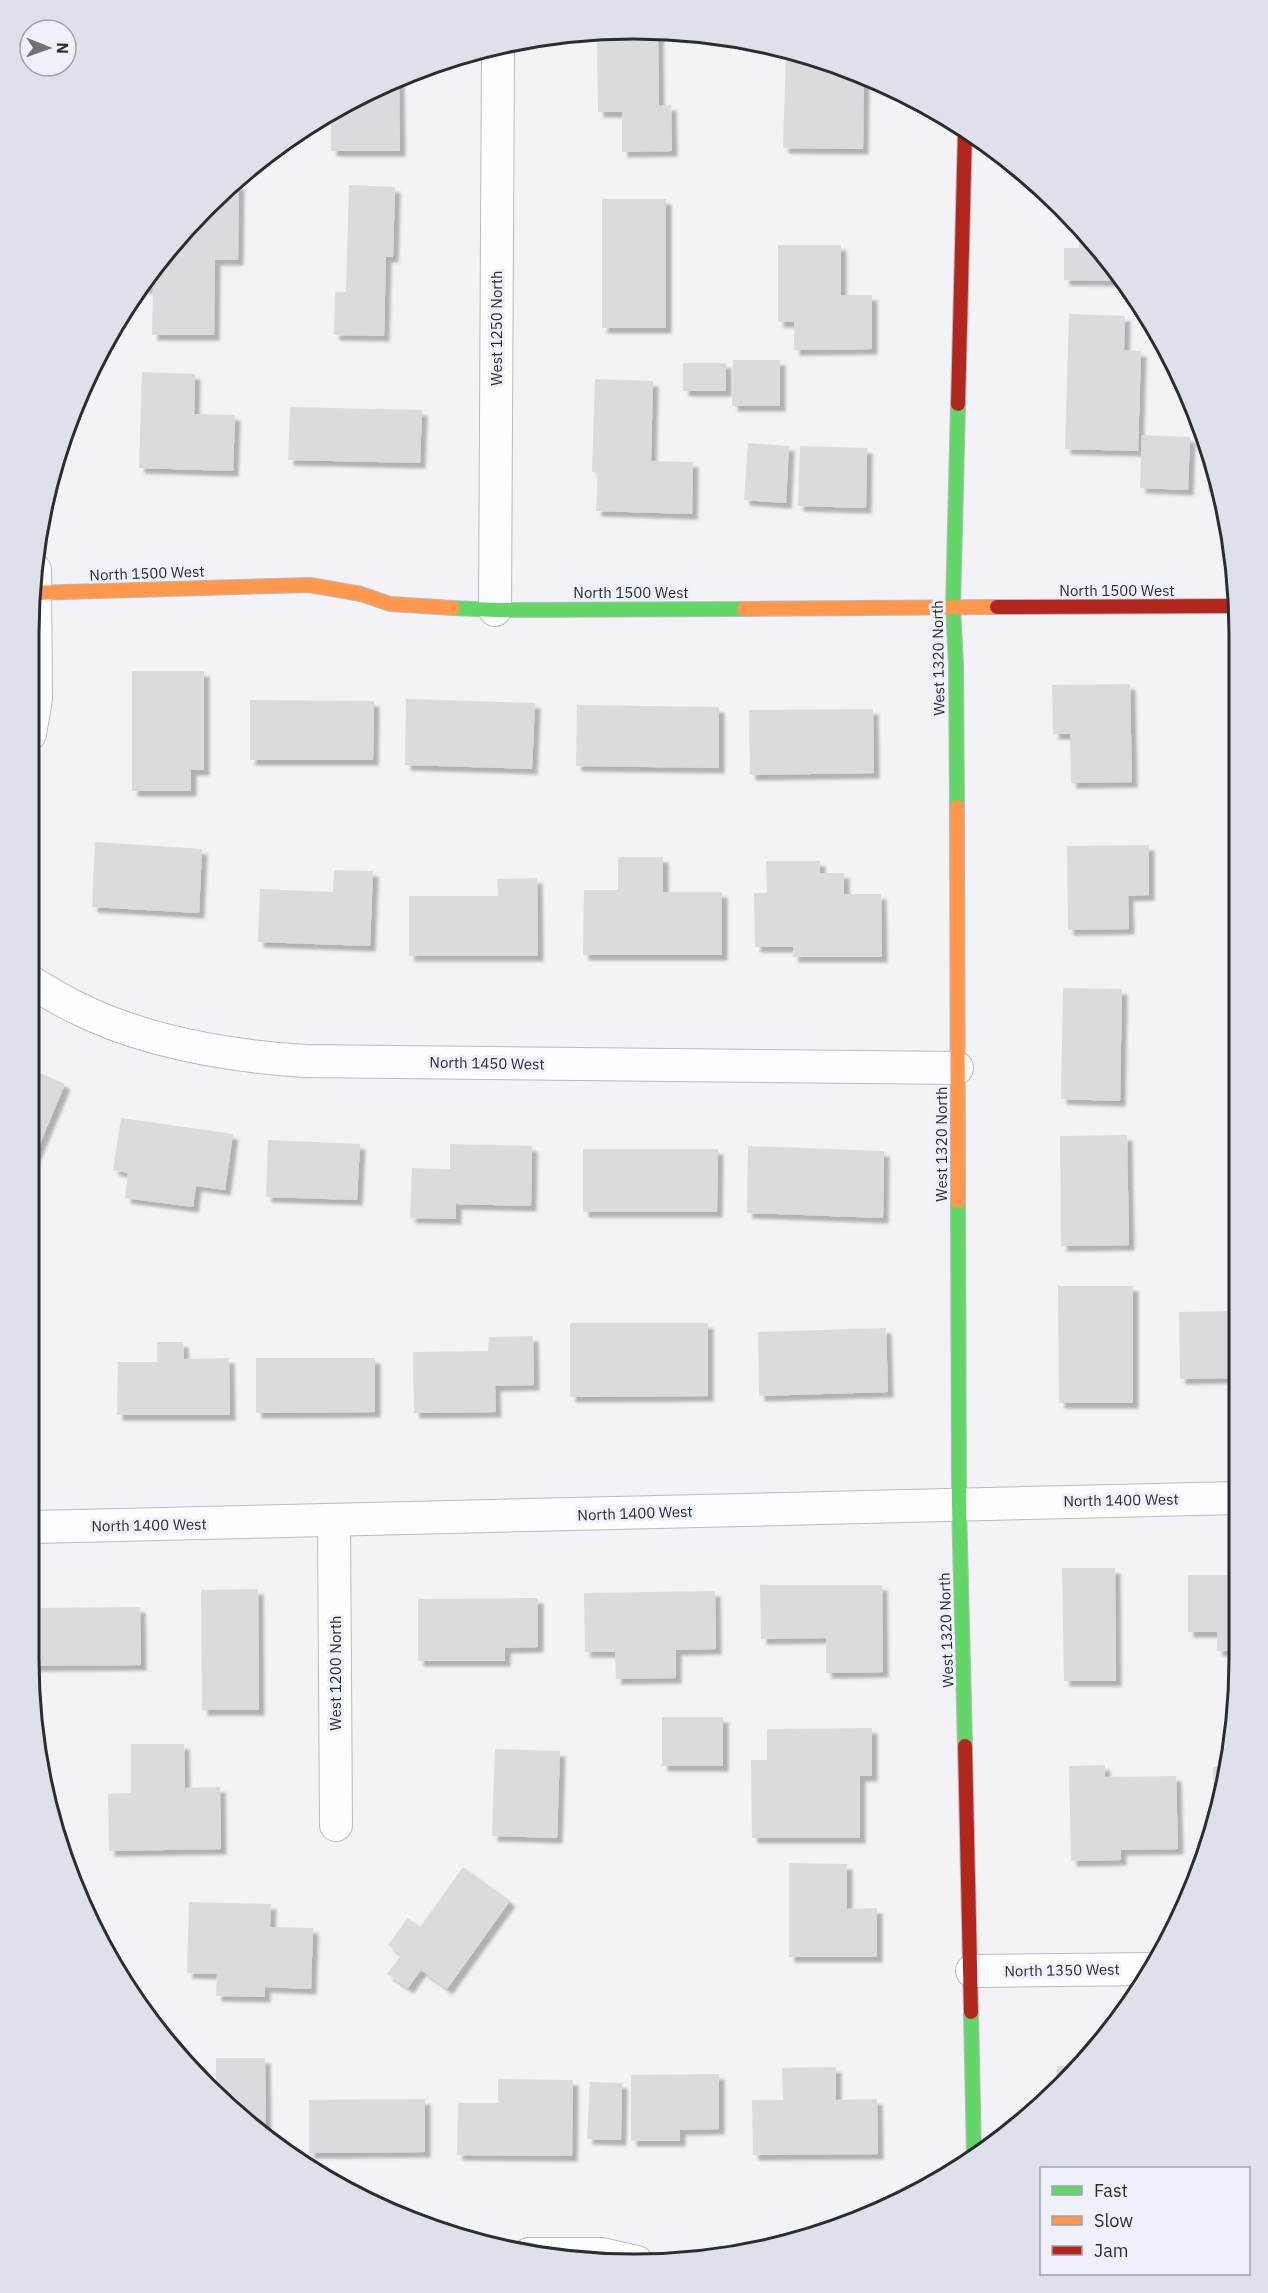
<svg xmlns="http://www.w3.org/2000/svg" width="1268" height="2293" font-family="'IBM Plex Sans',sans-serif">
  <style>
    .building { fill: #dbdbdf; filter: url(#shadow) }
    .lines { fill: none; stroke-linecap: round; stroke-linejoin: round }
    .street-casing { stroke: #babbbf; stroke-width: 34 }
    .fast-casing { stroke: #babbbf; stroke-width: 16 }
    .slow-casing { stroke: #babbbf; stroke-width: 16 }
    .jam-casing { stroke: #babbbf; stroke-width: 16 }
    .street { stroke: #fdfdfe; stroke-width: 32 }
    .fast { stroke: #63d668; stroke-width: 14 }
    .slow { stroke: #ff974d; stroke-width: 14 }
    .jam { stroke: #b3261e; stroke-width: 14 }
    .labels { text-anchor: middle; dominant-baseline: central; stroke-width: 6; stroke-linejoin: round; paint-order: stroke }
    .street-label { font-size: 15px; fill: #2c2d30; stroke: #eff1fa }
    .rim { fill: none; stroke: #2c2d30; stroke-width: 3 }
  </style>
  <defs>
    <filter id="shadow"><feDropShadow dx="5.5" dy="5.5" stdDeviation="1.5" flood-color="#0004"/></filter>
  </defs>
  <rect width="100%" height="100%" fill="#f2f2f7"/>
  <g class="building">
    <path d="M597 32H658L659 106 671 105 672 151 622 152V112H598Z"/>
    <path d="M786 51 829 61 864 77 863 149 783 148Z"/>
    <path d="M399 78 400 151H331V113L367 91Z"/>
    <path d="M233 184H239L238 260H215L214 335H152L153 288H141L179 235Z"/>
    <path d="M349 185 395 187 393 257H386L384 336 334 335 335 292H346Z"/>
    <rect x="602" y="199" width="64" height="129"/>
    <path d="M1080 227 1096 247 1124 281 1064 280V248H1079Z"/>
    <path d="M778 245H841V295H872V349L794 350V322H778Z"/>
    <path d="M1069 314 1125 316 1124 350 1141 351 1138 451 1065 449Z"/>
    <path d="M733 360H780V406H732Z"/>
    <rect x="683" y="363" width="43" height="28"/>
    <path d="M142 372 195 374 194 414 235 415 233 471 139 468Z"/>
    <path d="M595 379 653 381 651 461 693 462 692 514 596 511 598 473 592 472Z"/>
    <path d="M290 407 422 410 420 463 288 460Z"/>
    <path d="M1142 435 1190 437 1188 490 1140 488Z"/>
    <path d="M748 443 789 446 786 503 744 500Z"/>
    <path d="M800 446 867 448 866 508 798 506Z"/>
    <path d="M1209 446 1220 492H1208Z"/>
    <path d="M132 671H204V770H191V791H132Z"/>
    <path d="M1130 684 1132 782 1071 783 1070 734H1053L1052 685Z"/>
    <path d="M406 699 535 703 532 769 405 765Z"/>
    <path d="M250 700 374 701 373 760H250Z"/>
    <path d="M577 705 719 707V768L576 766Z"/>
    <path d="M873 709 874 773 750 775 749 710Z"/>
    <rect x="1228" y="720" width="7" height="51"/>
    <path d="M1232 809H1235L1236 943H1230Z"/>
    <path d="M95 842 202 849 199 913 92 907Z"/>
    <path d="M1149 845V895L1128 896 1129 929 1068 930 1067 846Z"/>
    <path d="M618 857H663V892H722V955H583L584 890H618Z"/>
    <path d="M766 861H820V873H844V894H881L882 957H793V947H755L754 893H767Z"/>
    <path d="M334 870 373 871 370 946 258 942 260 889 333 892Z"/>
    <path d="M537 878 538 956H409V896H498L497 879Z"/>
    <rect x="1228" y="975" width="8" height="109"/>
    <path d="M1063 988 1122 989 1120 1101 1061 1099Z"/>
    <path d="M31 1069 65 1084 32 1163Z"/>
    <path d="M121 1118 233 1134 225 1190 196 1186 193 1207 125 1198 128 1173 113 1170Z"/>
    <path d="M1127 1135 1129 1245 1061 1246 1060 1136Z"/>
    <path d="M268 1140 360 1144 357 1200 266 1197Z"/>
    <path d="M450 1144 532 1146 531 1206 456 1204V1219L410 1218 412 1168 450 1169Z"/>
    <path d="M748 1146 884 1151 883 1218 747 1213Z"/>
    <path d="M583 1149H718L717 1212H583Z"/>
    <path d="M1058 1286H1133V1403H1059Z"/>
    <path d="M1237 1311V1378L1180 1379 1179 1312Z"/>
    <path d="M570 1323H708V1396L570 1397Z"/>
    <path d="M886 1328 888 1392 759 1396 758 1332Z"/>
    <path d="M533 1336 534 1385 495 1386 496 1412 414 1413 413 1352 488 1351 489 1337Z"/>
    <path d="M157 1342H183L184 1359 229 1358 230 1415H117L118 1362H157Z"/>
    <path d="M256 1358H375V1412L256 1413Z"/>
    <path d="M1062 1568H1115L1116 1681H1064Z"/>
    <path d="M1188 1575H1238V1651H1217V1632H1188Z"/>
    <path d="M760 1585H882L883 1672 826 1673V1638L761 1639Z"/>
    <path d="M258 1589 259 1710H202L201 1590Z"/>
    <path d="M715 1591 716 1649 676 1650V1678L616 1679 615 1652H585L584 1593Z"/>
    <path d="M538 1598V1647L505 1648V1661H418V1599Z"/>
    <path d="M140 1607 141 1665 33 1666V1608Z"/>
    <rect x="662" y="1717" width="61" height="49"/>
    <path d="M872 1728V1776H860V1838H752L751 1760H767V1729Z"/>
    <path d="M131 1744H184L185 1788 220 1787 221 1849 109 1851 108 1794 131 1793Z"/>
    <path d="M495 1749 560 1751 557 1838 492 1836Z"/>
    <path d="M1105 1765V1777L1176 1776 1178 1849 1121 1850V1860L1071 1861 1069 1766Z"/>
    <path d="M1213 1767H1225L1215 1817 1214 1816Z"/>
    <path d="M789 1863 847 1864V1909L877 1908V1957H789Z"/>
    <path d="M463 1867 510 1901 447 1989 421 1970 408 1988 387 1974 401 1955 388 1945 408 1918 420 1927Z"/>
    <path d="M189 1902 271 1904 270 1927 313 1928 311 1989 265 1987V1997L216 1996 217 1974 187 1973Z"/>
    <path d="M216 2058H265L266 2137 216 2095Z"/>
    <path d="M1057 2066H1082L1057 2090Z"/>
    <path d="M836 2067V2100L877 2099 878 2154 753 2155 752 2100H783L782 2068Z"/>
    <path d="M719 2074V2129L680 2130V2141H631V2075Z"/>
    <path d="M498 2079 573 2080 572 2156 457 2155 458 2103H498Z"/>
    <path d="M590 2082 622 2083 621 2140 587 2139Z"/>
    <path d="M425 2099V2152L309 2153V2100Z"/>
  </g>
  <g class="lines">
    <defs>
      <g id="street">
        <path d="M495 610 498 46"/>
        <path d="M30 734 36 699 35 570"/>
        <path d="M31 982C44 990 57 998 71 1005 140 1041 229 1056 305 1061L957 1068"/>
        <path d="M334 1521 336 1825"/>
        <path d="M33 1527 1238 1498"/>
        <path d="M972 1971 1153 1969"/>
        <path d="M529 2254H602L637 2262"/>
      </g>
      <g id="fast">
        <path d="M453 608 495 610 744 609"/>
        <path d="M957 807 956 665 953 608 958 404"/>
        <path d="M958 1201 959 1504 965 1746"/>
        <path d="M971 2012 974 2156"/>
      </g>
      <g id="slow">
        <path d="M30 593 310 585 361 594 390 604 453 608"/>
        <path d="M744 609 997 607"/>
        <path d="M957 807 958 1201"/>
      </g>
      <g id="jam">
        <path d="M958 404 965 131"/>
        <path d="M997 607 1235 606"/>
        <path d="M965 1746 971 2012"/>
      </g>
    </defs>
    <use href="#street" class="street-casing"/>
    <use href="#fast" class="fast-casing"/>
    <use href="#slow" class="slow-casing"/>
    <use href="#jam" class="jam-casing"/>
    <use href="#street" class="street"/>
    <use href="#fast" class="fast"/>
    <use href="#slow" class="slow"/>
    <use href="#jam" class="jam"/>
  </g>
  <g class="labels">
    <g class="street-label">
      <text transform="translate(496 328) rotate(-90)">West 1250 North</text>
      <text transform="translate(147 573) rotate(-2)">North 1500 West</text>
      <text x="1117" y="590">North 1500 West</text>
      <text x="631" y="592">North 1500 West</text>
      <text transform="translate(938 658) rotate(-91)">West 1320 North</text>
      <text transform="translate(487 1063) rotate(1)">North 1450 West</text>
      <text transform="translate(941 1144) rotate(-90)">West 1320 North</text>
      <text transform="translate(1121 1500) rotate(-1)">North 1400 West</text>
      <text transform="translate(635 1513) rotate(-2)">North 1400 West</text>
      <text transform="translate(149 1525) rotate(-1)">North 1400 West</text>
      <text transform="translate(946 1630) rotate(-92)">West 1320 North</text>
      <text transform="translate(335 1673) rotate(-90)">West 1200 North</text>
      <text transform="translate(1062 1970) rotate(-1)">North 1350 West</text>
    </g>
  </g>
  <path d="M0 0H1268V2293H0ZM634 39H634A595 595 0 0 1 1229 634V1659A595 595 0 0 1 634 2254H634A595 595 0 0 1 39 1659V634A595 595 0 0 1 634 39Z" fill="#dfe1ea" fill-rule="evenodd"/>
  <path class="rim" d="M634 39H634A595 595 0 0 1 1229 634V1659A595 595 0 0 1 634 2254H634A595 595 0 0 1 39 1659V634A595 595 0 0 1 634 39Z"/>
  <rect x="1040" y="2167" width="210" height="108" fill="#eff1fa" stroke="#a1a3a9" stroke-width="1.5"/>
  <rect x="1052" y="2186" width="30" height="9" fill="#63d668" stroke="#a1a3a9" stroke-width="1.5"/>
  <text x="1094" y="2197" font-size="18" fill="#2c2d30">Fast</text>
  <rect x="1052" y="2216" width="30" height="9" fill="#ff974d" stroke="#a1a3a9" stroke-width="1.5"/>
  <text x="1094" y="2227" font-size="18" fill="#2c2d30">Slow</text>
  <rect x="1052" y="2246" width="30" height="9" fill="#b3261e" stroke="#a1a3a9" stroke-width="1.5"/>
  <text x="1094" y="2257" font-size="18" fill="#2c2d30">Jam</text>
  <g transform="translate(48 48) rotate(91)"><circle r="28" fill="#eff1fa" stroke="#a1a3a9" stroke-width="1.5"/>
  <path d="M0-4.5L10 22L0 15L-10 22Z" fill="#717276"/>
  <text y="-9" font-size="16" font-weight="bold" text-anchor="middle" fill="#2c2d30">N</text>
  </g>
</svg>
